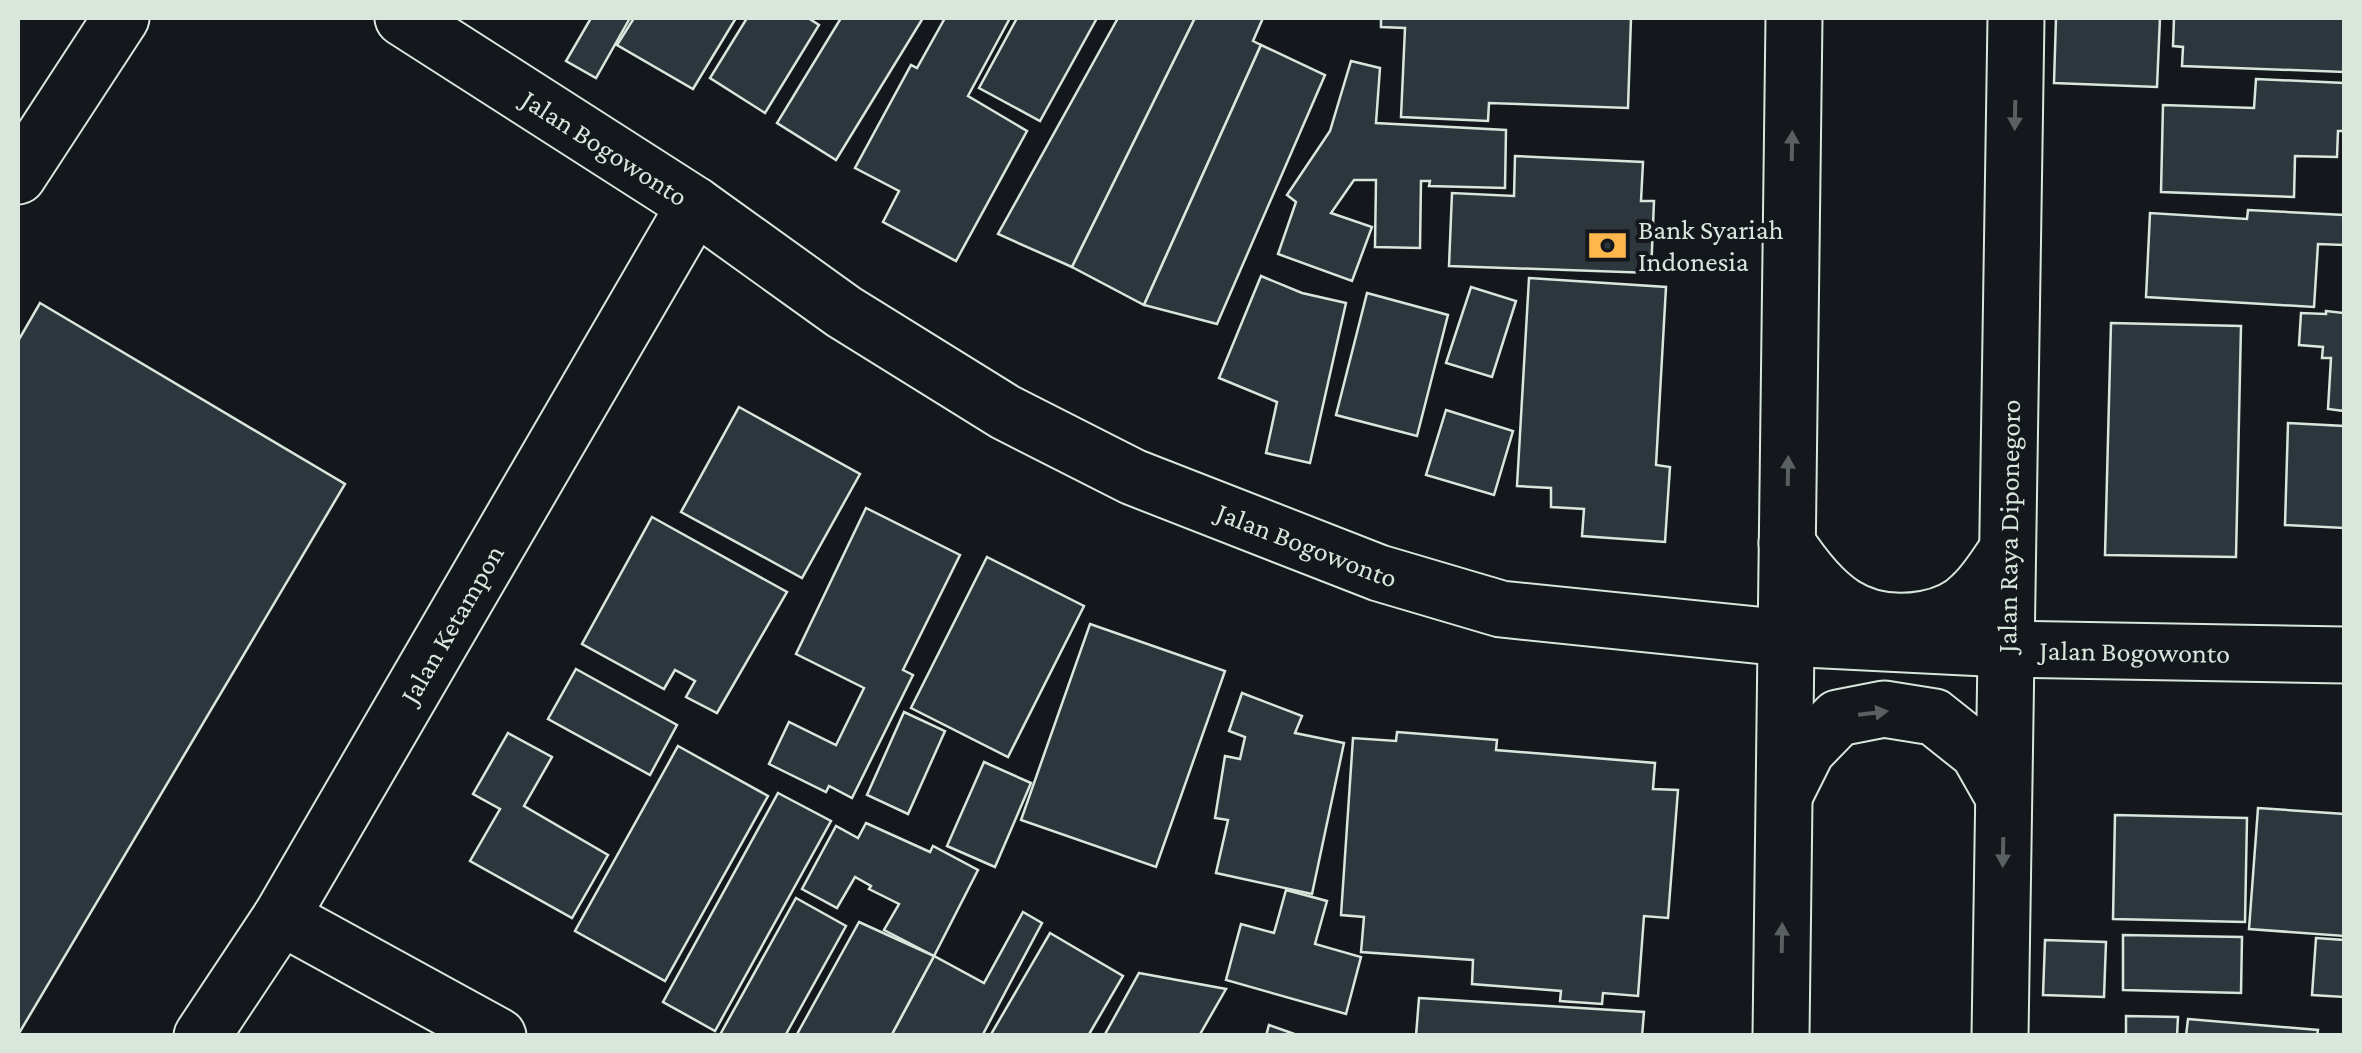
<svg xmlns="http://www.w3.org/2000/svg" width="2362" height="1053" font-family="'Crimson Pro',serif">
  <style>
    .building { fill: #2c363c; stroke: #d8e6dc; stroke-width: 2.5 }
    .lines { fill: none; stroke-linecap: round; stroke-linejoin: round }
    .minor-casing { stroke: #d8e6dc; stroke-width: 59 }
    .highway-casing { stroke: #d8e6dc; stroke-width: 59 }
    .minor { stroke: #14181c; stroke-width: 55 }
    .highway { stroke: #14181c; stroke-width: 55 }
    .oneway { fill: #59605f }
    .labels { text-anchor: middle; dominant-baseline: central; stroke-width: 8; stroke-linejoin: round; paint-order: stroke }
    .street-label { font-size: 28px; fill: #d8e6dc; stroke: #14181c }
    .poi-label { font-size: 28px; fill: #d8e6dc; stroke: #14181c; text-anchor: start }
  </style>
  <rect width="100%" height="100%" fill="#14181c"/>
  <g class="building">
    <path d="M591 18H630L596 78 566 61Z"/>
    <path d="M634 18H736L693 89 617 45Z"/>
    <path d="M747 18H808L819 25 765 113 710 78Z"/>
    <path d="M841 18H923L836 160 777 123Z"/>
    <path d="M945 18H1010L968 96 1027 131 956 261 883 222 899 191 855 168 911 65 917 68Z"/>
    <path d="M1017 18H1097L1040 121 979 88Z"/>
    <path d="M1118 18H1195L1072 267 998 234Z"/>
    <path d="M1195 18H1263L1253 41 1261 45 1144 305 1072 267Z"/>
    <path d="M1381 18H1631L1628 108 1489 103 1488 121 1401 117 1405 28 1381 27Z"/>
    <path d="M2056 18H2160L2157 87 2054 83Z"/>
    <path d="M2174 18H2344V72L2182 66 2183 47 2173 46Z"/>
    <path d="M1261 45 1325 75 1217 324 1144 305Z"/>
    <path d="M1351 61 1380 68 1376 123 1506 130 1505 188 1429 186 1430 181H1421L1420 248 1375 247 1376 180H1354L1331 213 1372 227 1352 281 1278 254 1296 202 1287 195 1330 131Z"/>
    <path d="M2256 79 2344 83V131H2338L2337 157 2295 156 2294 197 2161 192 2163 105 2254 108Z"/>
    <path d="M1515 156 1643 162 1641 201H1654L1651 273 1449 266 1452 193 1514 196Z"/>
    <path d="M2248 210 2344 215V245L2318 244 2314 307 2146 297 2150 213 2247 219Z"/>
    <path d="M1261 276 1302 293 1346 303 1310 463 1266 453 1277 402 1219 378Z"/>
    <path d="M1529 278 1666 287 1656 465 1670 467 1665 542 1582 536 1584 509 1551 507V488L1517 486Z"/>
    <path d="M1471 287 1516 301 1492 377 1446 363Z"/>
    <path d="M1367 293 1448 315 1417 436 1336 415Z"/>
    <path d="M40 303 345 484 18 1035V341Z"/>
    <path d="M2326 311 2344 313V411L2328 409 2331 358H2322L2323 347 2299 345 2301 313 2326 314Z"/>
    <path d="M2111 323 2241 326 2236 557 2105 555Z"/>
    <path d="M739 407 860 474 802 578 681 512Z"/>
    <path d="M1446 410 1513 431 1494 495 1426 475Z"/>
    <path d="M2288 423 2344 426V528L2285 525Z"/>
    <path d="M866 508 960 555 903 670 913 675 852 798 829 786 826 792 769 764 789 722 836 745 864 688 796 654Z"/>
    <path d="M652 517 787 592 717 713 686 697 695 681 675 670 664 689 582 644Z"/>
    <path d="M987 557 1084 606 1008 757 911 708Z"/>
    <path d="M1090 624 1225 671 1156 867 1021 820Z"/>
    <path d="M576 669 677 725 650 775 548 719Z"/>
    <path d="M1242 693 1302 716 1295 733 1344 743 1312 894 1216 873 1228 820 1215 818 1225 756 1240 759 1245 737 1229 731Z"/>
    <path d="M904 712 945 731 908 814 867 795Z"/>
    <path d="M1397 732 1497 740 1496 750 1655 763 1653 789 1678 790 1668 918 1644 916 1638 996 1603 993 1602 1004 1560 1001 1561 991 1472 984 1473 960 1361 952 1364 917 1341 915 1353 738 1396 741Z"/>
    <path d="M508 733 552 757 524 806 608 855 572 918 470 861 500 809 473 794Z"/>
    <path d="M678 746 768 796 665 981 575 931Z"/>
    <path d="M984 762 1031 783 995 867 947 846Z"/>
    <path d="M778 793 831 821 715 1031 663 1002Z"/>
    <path d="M2258 808 2344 814V936L2249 929Z"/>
    <path d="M2115 815 2247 818 2245 922 2113 919Z"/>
    <path d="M866 823 930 852 933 846 978 870 934 956 884 930 899 904 869 889 871 886 855 877 837 908 802 889 836 826 858 838Z"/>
    <path d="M1286 890 1327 901 1315 944 1361 957 1346 1014 1226 980 1241 924 1274 933Z"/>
    <path d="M796 898 846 926 785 1036H726L721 1033Z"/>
    <path d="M1023 912 1042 923 982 1036H891L934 956 984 983Z"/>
    <path d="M859 922 934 956 891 1036H796Z"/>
    <path d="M1050 933 1123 976 1088 1036H990Z"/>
    <path d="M2123 935 2242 937 2241 993 2123 990Z"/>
    <path d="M2316 938 2344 940V997L2312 995Z"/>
    <path d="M2045 940 2106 942 2104 997 2043 995Z"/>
    <path d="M1139 973 1226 989 1199 1036H1104Z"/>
    <path d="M1419 998 1644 1012 1642 1036H1416Z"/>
    <path d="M2126 1016 2178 1017 2177 1036H2126Z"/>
    <path d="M2188 1019 2318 1030 2317 1036H2186Z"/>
    <path d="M1269 1025 1300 1036H1266Z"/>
  </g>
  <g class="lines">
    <defs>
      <g id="minor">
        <path id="s1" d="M403 18 695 205 844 312 1005 412 1133 477 1379 573 1501 609 1785 638 2005 649 2344 655"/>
        <path d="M18 176 121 18"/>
        <path d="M281 917 498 1036"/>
        <path id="s2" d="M202 1036 281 917 695 205"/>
      </g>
      <g id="highway">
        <path d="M1787 543C1822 596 1857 631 1925 619 1942 616 1961 608 1973 595 1986 583 1996 566 2006 552"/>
        <path d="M1785 794 1807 750 1838 718 1884 709 1934 717 1978 752 2003 796"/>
        <path d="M1781 1036 1794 18"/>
        <path id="s3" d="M2000 1036 2016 18"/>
      </g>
    </defs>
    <use href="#minor" class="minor-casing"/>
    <use href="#highway" class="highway-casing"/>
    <use href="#minor" class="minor"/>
    <use href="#highway" class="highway"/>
  </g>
  <defs><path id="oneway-solid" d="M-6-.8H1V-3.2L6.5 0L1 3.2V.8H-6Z" transform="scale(2.5)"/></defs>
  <g class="oneway">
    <use href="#oneway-solid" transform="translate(2015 115) rotate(91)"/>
    <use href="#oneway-solid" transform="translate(1792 146) rotate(-89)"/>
    <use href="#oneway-solid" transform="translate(1788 471) rotate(-89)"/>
    <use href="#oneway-solid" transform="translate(1873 713) rotate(-7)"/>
    <use href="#oneway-solid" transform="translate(2003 852) rotate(91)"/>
    <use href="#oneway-solid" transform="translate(1782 938) rotate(-89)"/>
  </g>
  <defs>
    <symbol id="bank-bare" viewBox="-9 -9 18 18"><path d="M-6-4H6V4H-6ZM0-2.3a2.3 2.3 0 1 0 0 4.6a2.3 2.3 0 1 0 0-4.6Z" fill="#ffb74d" stroke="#14181c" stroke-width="2.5" paint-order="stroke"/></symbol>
  </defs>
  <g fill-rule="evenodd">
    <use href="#bank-bare" x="1580" y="218" width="55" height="55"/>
  </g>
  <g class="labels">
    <g class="street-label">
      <text stroke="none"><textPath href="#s1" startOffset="240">Jalan Bogowonto</textPath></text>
      <text stroke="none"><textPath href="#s3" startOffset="510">Jalan Raya Diponegoro</textPath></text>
      <text stroke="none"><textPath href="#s1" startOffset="1050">Jalan Bogowonto</textPath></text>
      <text stroke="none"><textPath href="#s2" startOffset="482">Jalan Ketampon</textPath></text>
      <text stroke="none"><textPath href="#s1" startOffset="1890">Jalan Bogowonto</textPath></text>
    </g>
    <g class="poi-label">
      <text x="1638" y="229">Bank Syariah<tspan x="1638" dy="32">Indonesia</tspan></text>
    </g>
  </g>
  <rect width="2362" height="1053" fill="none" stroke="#d8e6dc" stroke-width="40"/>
</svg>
